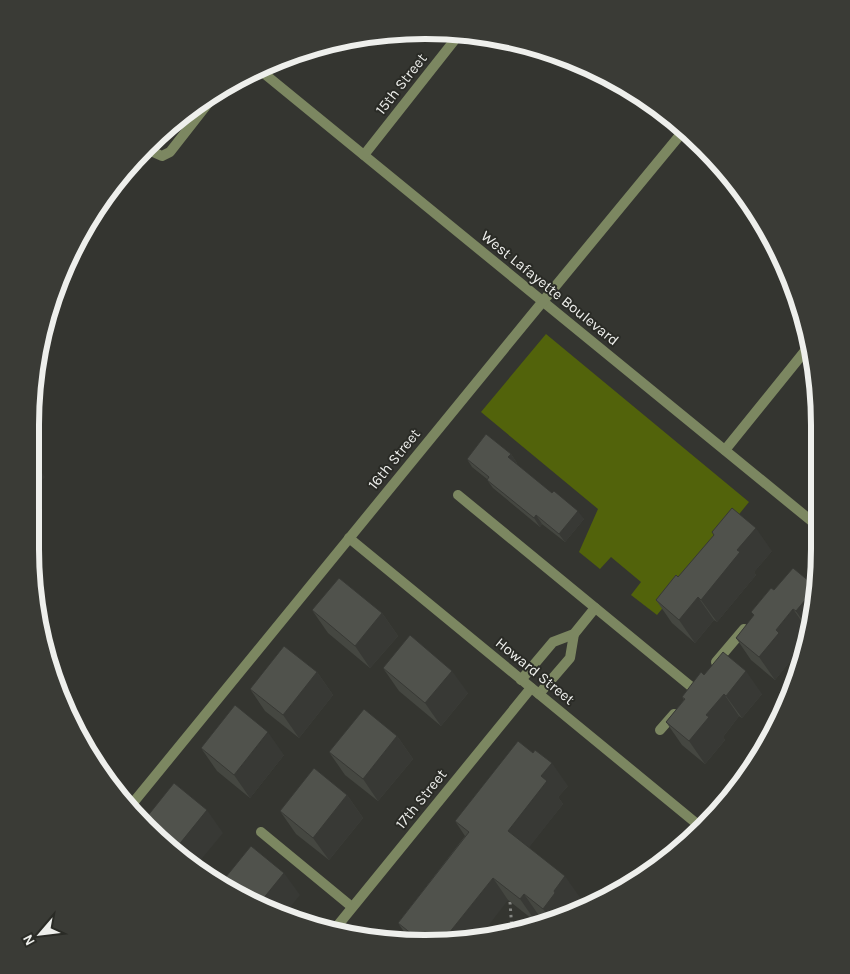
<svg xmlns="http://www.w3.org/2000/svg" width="850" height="974" font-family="Karla,sans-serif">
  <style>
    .green { fill: #52630b }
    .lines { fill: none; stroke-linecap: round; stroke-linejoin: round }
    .path { stroke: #848581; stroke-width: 3; stroke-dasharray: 2.5 4; stroke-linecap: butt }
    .lane { stroke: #7c8761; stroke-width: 10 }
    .street { stroke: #7c8761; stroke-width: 10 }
    .wall { fill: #454741 }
    .shaded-wall { fill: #383935 }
    .building { fill: #50524c; stroke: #383935 }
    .labels { text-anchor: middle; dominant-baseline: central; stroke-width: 4; stroke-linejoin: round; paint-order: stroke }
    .street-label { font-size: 15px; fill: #eeefec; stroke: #2a2b26 }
    .rim { fill: none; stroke: #eeefec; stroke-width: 6 }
  </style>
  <rect width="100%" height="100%" fill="#343530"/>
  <path class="green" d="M546 334 749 502 657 615 631 595 641 582 611 557 600 569 579 552 598 509 481 412Z"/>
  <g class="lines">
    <path class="path" d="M510 902 512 931"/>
    <g class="lane">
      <path d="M147 146 153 152 162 156 170 152 213 97"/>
      <path d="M725 450 809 346"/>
      <path d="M458 495 694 689"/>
      <path d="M716 662 744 629"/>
      <path d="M521 680 553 642 574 634 595 608"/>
      <path d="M539 694 570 658 574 634"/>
      <path d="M660 730 674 714"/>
      <path d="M261 832 352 907"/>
    </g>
    <g class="street">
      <path d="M261 71 820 528"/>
      <path d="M364 155 461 32"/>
      <path d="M349 538 702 828"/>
      <path d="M128 809 530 317 685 129"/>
      <path d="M334 930 531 688"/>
    </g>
  </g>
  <g class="wall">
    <path d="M511 454 517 463 516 464 584 519 565 542 542 524 540 527 493 488 487 480V479L472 467 467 459Z"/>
    <path d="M772 551 754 572 756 575 717 622 714 620 695 643 672 623 656 600 678 577Z"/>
    <path d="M771 588 812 626 810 633 809 632 792 652 795 655 775 680 751 660 736 638 754 616 751 612Z"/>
    <path d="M312 610 382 613 398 636 370 668 328 633Z"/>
    <path d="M383 668 468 693 441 726 399 691Z"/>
    <path d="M317 672 333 695 299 738 265 711 250 689Z"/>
    <path d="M704 675 762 694 742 718 739 716 723 737 725 740 705 764 682 745 666 722 684 700 682 697Z"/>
    <path d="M397 736 413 759 378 801 345 775 329 752Z"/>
    <path d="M201 748 284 755 250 798 217 771Z"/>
    <path d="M568 786 558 797 563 804 528 848 581 899 570 913 571 915 549 924 540 917 536 922 508 900 451 943 411 942 398 923 465 836 455 821Z"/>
    <path d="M347 795 363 818 329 860 296 834 280 811Z"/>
  </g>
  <g class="shaded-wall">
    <path d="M511 454 517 463 514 466 508 457Z"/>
    <path d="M37 465 45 477 31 494 32 471Z"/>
    <path d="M578 511 584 519 565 542 559 534Z"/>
    <path d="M536 515 542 524 540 527 534 518Z"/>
    <path d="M756 528 772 551 754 572 756 575 717 622 701 600 737 550Z"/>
    <path d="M816 587V588L812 626 810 632 796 611Z"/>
    <path d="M698 597 714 620 695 643 679 620Z"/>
    <path d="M793 609 809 632 792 652 795 655 775 680 759 657 776 630Z"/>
    <path d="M382 613 398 636 370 668 355 646Z"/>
    <path d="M452 671 468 693 441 726 425 703Z"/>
    <path d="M746 671 762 694 742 718 726 696Z"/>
    <path d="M317 672 333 695 299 738 283 715Z"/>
    <path d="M724 694 739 716 723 737 725 740 705 764 689 741 706 715Z"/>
    <path d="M268 732 284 755 250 798 234 775Z"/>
    <path d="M397 736 413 759 378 801 363 779Z"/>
    <path d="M552 763 568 786 558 797 563 804 524 854 508 831 541 776Z"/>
    <path d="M347 795 363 818 329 860 313 838Z"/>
    <path d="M207 810 223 833 194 868 185 863 173 852Z"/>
    <path d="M284 873 300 895 283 916 274 914 258 905Z"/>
    <path d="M565 876 581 899 570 913 571 915 553 923 543 909 554 891Z"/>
    <path d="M493 878 508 900 479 938 451 943H441Z"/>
    <path d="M524 894 540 917 536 922 520 899Z"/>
  </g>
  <g class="building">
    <path d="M486 434 511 454 508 457 552 493 554 491 578 511 559 534 536 515 534 518 487 480 489 477 467 459Z"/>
    <path d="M32 461 37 465 32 471Z"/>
    <path d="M732 508 756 528 737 550 740 552 701 600 698 597 679 620 656 600 676 575 678 577 714 535 712 532Z"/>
    <path d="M793 568 816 587 796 611 793 609 776 630 779 633 759 657 736 638 754 615 751 612 771 588 774 590Z"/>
    <path d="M339 578 382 613 355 646 312 610Z"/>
    <path d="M410 635 452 671 425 703 383 668Z"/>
    <path d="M284 646 317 672 283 715 250 689Z"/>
    <path d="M723 652 746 671 726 696 724 694 706 715 709 717 689 741 666 722 685 699 682 697 701 672 704 675Z"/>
    <path d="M235 705 268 732 234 775 201 748Z"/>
    <path d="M364 709 397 736 363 779 329 752Z"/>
    <path d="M518 741 533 753 535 750 552 763 541 776 547 781 508 831 565 876 554 891 555 893 543 909 524 894 520 899 493 878 441 943 422 942 398 923 469 832 455 821Z"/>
    <path d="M314 768 347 795 313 838 280 811Z"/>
    <path d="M174 783 207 810 173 852 142 823Z"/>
    <path d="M251 846 284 873 258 905 221 883Z"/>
  </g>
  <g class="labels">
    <g class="street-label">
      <text transform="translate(401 84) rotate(-52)">15th Street</text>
      <text transform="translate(550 288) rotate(39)">West Lafayette Boulevard</text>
      <text transform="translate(394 459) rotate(-51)">16th Street</text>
      <text transform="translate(535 671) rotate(39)">Howard Street</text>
      <text transform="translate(421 799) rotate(-51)">17th Street</text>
    </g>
  </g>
  <path d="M0 0H850V974H0ZM425 39H425A386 386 0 0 1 811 425V549A386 386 0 0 1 425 935H425A386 386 0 0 1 39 549V425A386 386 0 0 1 425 39Z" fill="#3a3b36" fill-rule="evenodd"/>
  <path class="rim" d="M425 39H425A386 386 0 0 1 811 425V549A386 386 0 0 1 425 935H425A386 386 0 0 1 39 549V425A386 386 0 0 1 425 39Z"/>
  <g transform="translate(40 934) rotate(242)" stroke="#2a2b26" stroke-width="4" paint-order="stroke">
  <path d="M0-4L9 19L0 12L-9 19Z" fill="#eeefec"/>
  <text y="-8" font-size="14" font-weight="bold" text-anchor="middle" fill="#eeefec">N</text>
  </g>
</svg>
